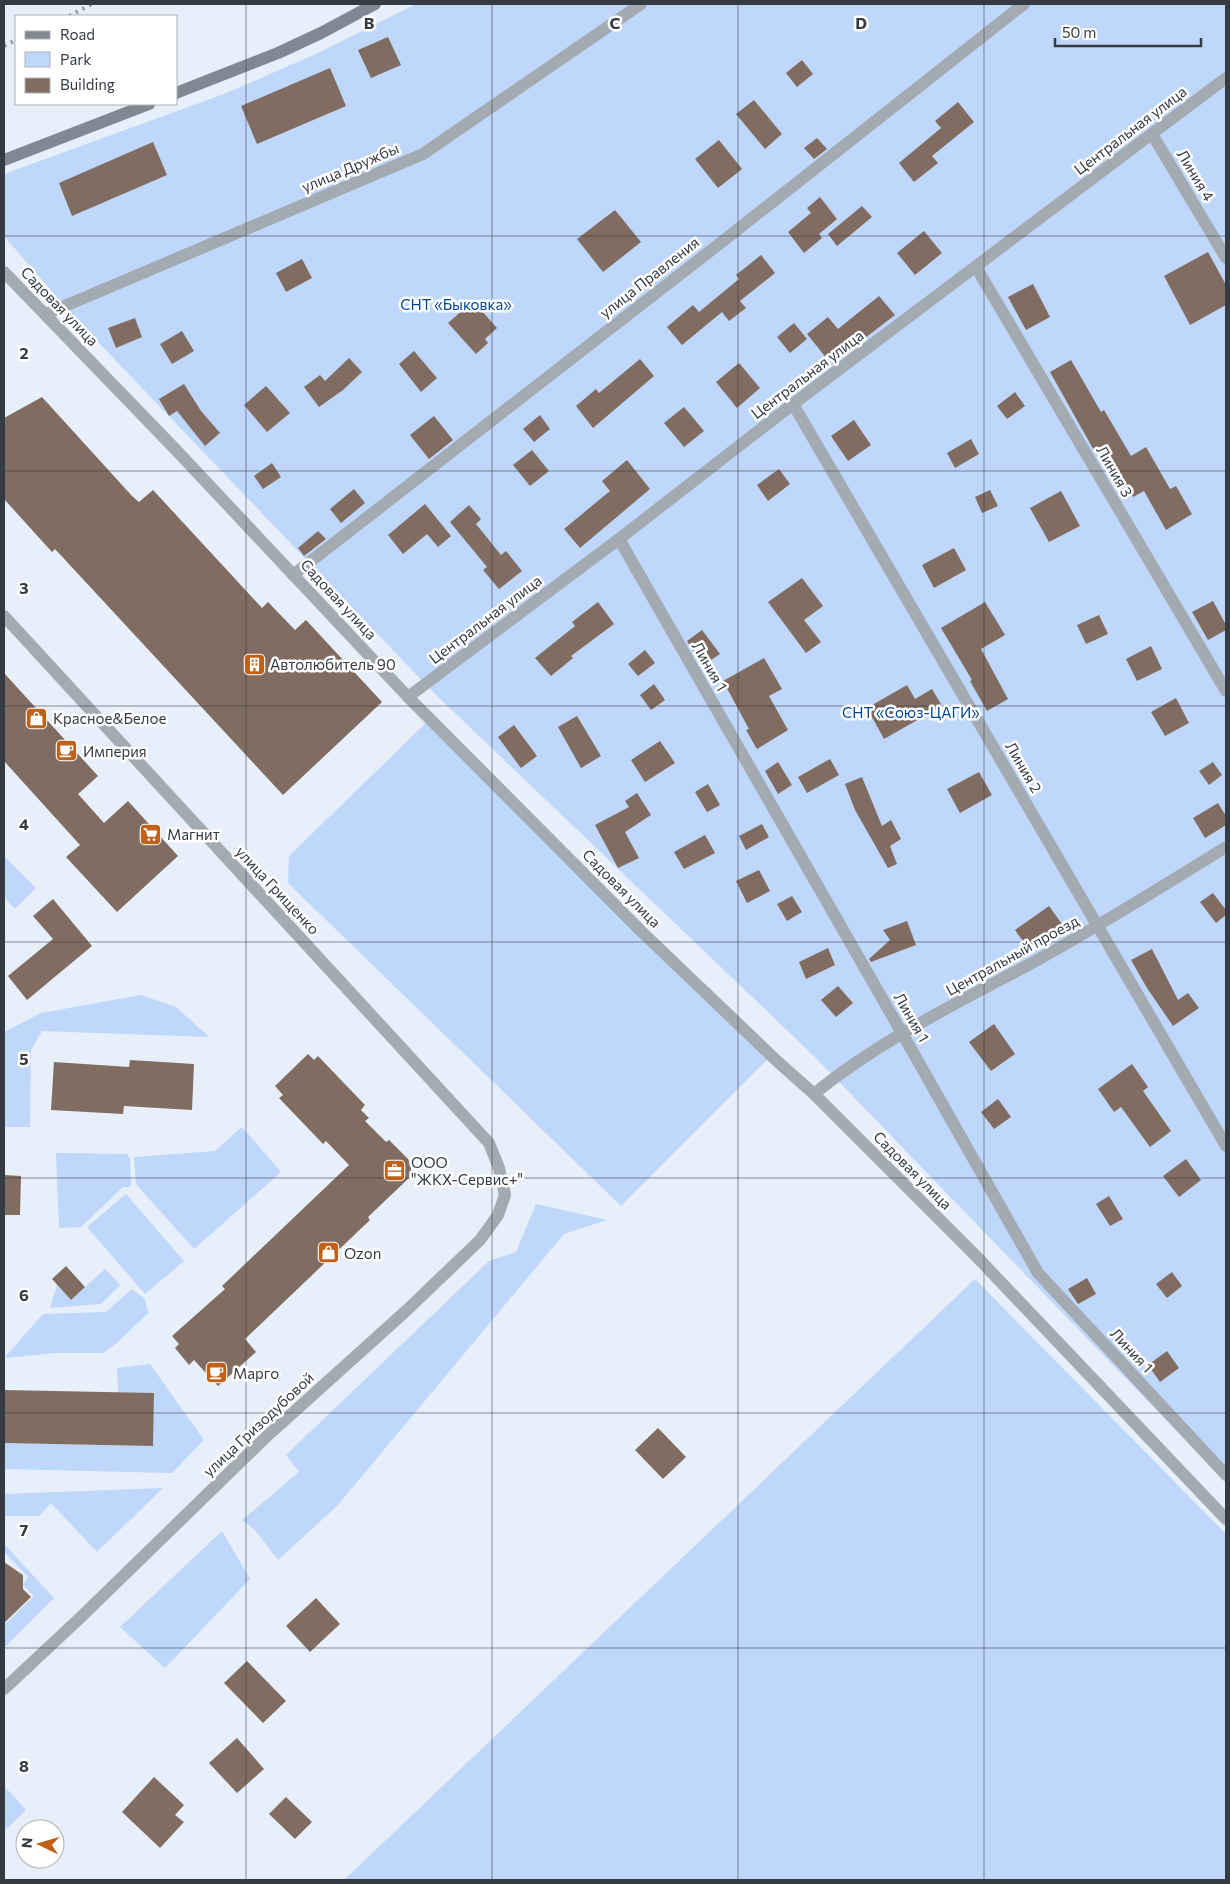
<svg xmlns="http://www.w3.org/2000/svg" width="1230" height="1884" font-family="Commissioner,sans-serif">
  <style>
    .green { fill: #bed7fa }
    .building { fill: #806c61 }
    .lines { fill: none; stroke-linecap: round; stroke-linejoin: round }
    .minor { stroke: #a4aab2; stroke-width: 12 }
    .secondary { stroke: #808894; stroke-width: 12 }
    .rail { stroke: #959ca6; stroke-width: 4; stroke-dasharray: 2.5 5; stroke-linecap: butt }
    .grid { fill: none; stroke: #353b43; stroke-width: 1; stroke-opacity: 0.55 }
    .labels { text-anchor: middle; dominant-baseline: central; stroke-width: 5; stroke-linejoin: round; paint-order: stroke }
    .street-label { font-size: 15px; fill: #353b43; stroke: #fff }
    .park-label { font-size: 15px; fill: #024795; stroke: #fff }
    .poi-label { font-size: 15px; fill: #353b43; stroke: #fff; text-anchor: start }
    .grid-label { font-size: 16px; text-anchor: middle; font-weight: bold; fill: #353b43; stroke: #fff; stroke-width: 5; stroke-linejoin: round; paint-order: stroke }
  </style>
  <rect width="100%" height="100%" fill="#e7effb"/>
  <g class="green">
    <path d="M416 4H1226V1482L815 1057 433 692 74 317 4 236V174L224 94 318 53Z"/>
    <path d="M430 719 771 1056 621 1206 288 883 289 856Z"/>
    <path d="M4 852 5 854 4 856 36 888 15 909 4 897Z"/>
    <path d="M141 995 176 1007 209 1037 42 1031 31 1050 30 1127H4V1032L41 1013Z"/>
    <path d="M242 1127 281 1172 194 1249 136 1184 134 1157 215 1151Z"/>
    <path d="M56 1153 127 1154 130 1159 131 1187H123L81 1227 59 1228Z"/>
    <path d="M126 1194 184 1261 145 1294 87 1227Z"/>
    <path d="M536 1204 607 1220 564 1234 337 1506 278 1560 255 1530 242 1520 299 1472 286 1455 489 1261 516 1252Z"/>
    <path d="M105 1269 120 1285 101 1304 50 1308 57 1285 71 1300Z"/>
    <path d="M975 1279 1226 1534V1880H344Z"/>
    <path d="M132 1289 145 1299 148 1313 117 1343 103 1353H56L4 1358 43 1314 106 1312Z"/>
    <path d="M150 1364 204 1440 172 1473 4 1469V1443L153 1446 118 1392 117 1368Z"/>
    <path d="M163 1488 97 1552 51 1503 39 1516H4V1494Z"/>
    <path d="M222 1531 250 1579 165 1668 120 1627Z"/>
    <path d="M4 1544 54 1598 4 1648V1625L34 1596 23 1585 28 1577 4 1552Z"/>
    <path d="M4 1786 26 1810 4 1831Z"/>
  </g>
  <g class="building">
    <path d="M388 37 401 65 371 78 358 50Z"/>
    <path d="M802 60 813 74 797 87 786 73Z"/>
    <path d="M330 68 346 106 257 144 241 106Z"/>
    <path d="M754 100 782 134 765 149 736 114Z"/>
    <path d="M958 102 974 122 932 156 938 163 914 182 899 163 941 128 935 121Z"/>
    <path d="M817 138 827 149 814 159 804 148Z"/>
    <path d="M719 140 742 169 718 188 695 159Z"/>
    <path d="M153 142 167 175 72 216 59 183Z"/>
    <path d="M820 197 837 219 819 234 822 238 804 253 788 232 811 213 807 208Z"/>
    <path d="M862 206 872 217 837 246 828 234Z"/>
    <path d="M615 210 641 242 603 272 577 239Z"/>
    <path d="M924 231 942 253 915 275 897 253Z"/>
    <path d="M1208 252 1226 285V305L1190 325 1164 276Z"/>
    <path d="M761 255 775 273 740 301 746 308 729 321 722 312 682 345 667 327 693 305 699 312 739 279 736 275Z"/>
    <path d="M302 259 312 278 286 292 276 273Z"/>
    <path d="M1033 284 1050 317 1026 330 1008 297Z"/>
    <path d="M879 296 895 315 865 338 861 333 828 360 807 334 828 317 838 329Z"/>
    <path d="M473 301 497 328 485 339 488 343 476 354 448 323Z"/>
    <path d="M135 318 142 337 116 348 108 328Z"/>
    <path d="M794 323 807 339 790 353 777 337Z"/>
    <path d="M182 331 194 351 172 364 160 344Z"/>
    <path d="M414 351 437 378 421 392 399 364Z"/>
    <path d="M349 358 362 372 343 390 319 407 304 387 320 375 325 381Z"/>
    <path d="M640 359 654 376 593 428 576 406 596 389 599 393Z"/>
    <path d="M1071 360 1101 412 1104 410 1131 456 1146 447 1170 489 1176 486 1192 514 1166 530 1144 491 1133 497 1106 448 1096 454 1050 372Z"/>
    <path d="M739 363 760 388 737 408 716 382Z"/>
    <path d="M184 384 201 411 220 433 205 446 177 411 169 416 159 399Z"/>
    <path d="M266 386 290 413 267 432 244 405Z"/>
    <path d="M1015 392 1025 406 1007 419 997 406Z"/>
    <path d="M42 397 132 496 139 502 153 490 262 608 268 602 295 630 306 620 382 702 283 795 55 549 52 552 4 499V418Z"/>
    <path d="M684 407 704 431 684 447 664 423Z"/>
    <path d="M540 415 550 429 534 442 523 429Z"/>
    <path d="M434 416 453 440 429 459 410 435Z"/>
    <path d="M854 420 871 445 848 461 831 436Z"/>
    <path d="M971 439 979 454 955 468 947 453Z"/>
    <path d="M532 450 549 471 530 486 513 465Z"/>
    <path d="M627 460 650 489 580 548 564 529 610 491 602 481Z"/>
    <path d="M272 463 281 477 263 489 254 476Z"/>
    <path d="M779 469 790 484 768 501 757 485Z"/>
    <path d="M354 489 365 503 341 523 330 509Z"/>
    <path d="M990 490 998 506 982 513 975 497Z"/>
    <path d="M1061 491 1080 526 1049 542 1030 508Z"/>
    <path d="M425 504 451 536 438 547 427 534 403 554 388 535Z"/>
    <path d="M469 505 481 519 476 524 501 555 506 551 522 571 499 589 483 570 487 567 450 522Z"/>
    <path d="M318 531 326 539 304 556 298 548Z"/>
    <path d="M954 548 966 570 934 588 922 565Z"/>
    <path d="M802 578 823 606 804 620 821 642 806 653 768 602Z"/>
    <path d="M1213 601 1226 625V630L1208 640 1192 612Z"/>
    <path d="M598 602 614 624 571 656 573 658 551 676 535 658 575 626 572 622Z"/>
    <path d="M985 602 1005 635 981 649 1008 699 987 711 970 681 972 680 941 628Z"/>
    <path d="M1099 615 1108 634 1086 644 1077 625Z"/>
    <path d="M702 630 720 654 702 666 687 641Z"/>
    <path d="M1151 646 1162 669 1137 681 1126 659Z"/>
    <path d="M645 650 655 663 638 676 628 664Z"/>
    <path d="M764 658 782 689 769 696 788 730 757 749 746 730 749 729 723 681Z"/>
    <path d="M4 673 98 776 78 794 104 823 128 801 178 856 117 912 66 857 80 845 4 761Z"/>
    <path d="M654 684 665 700 651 710 640 695Z"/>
    <path d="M907 685 915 699 932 689 942 706 884 739 867 708Z"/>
    <path d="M1176 698 1189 723 1165 736 1151 712Z"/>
    <path d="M577 716 601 756 581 768 558 727Z"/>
    <path d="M514 725 537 756 521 768 498 737Z"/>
    <path d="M660 741 675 763 645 782 631 760Z"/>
    <path d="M830 759 839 775 807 793 798 777Z"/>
    <path d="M778 762 792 785 778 794 765 771Z"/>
    <path d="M1213 762 1222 775 1209 785 1199 771Z"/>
    <path d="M979 772 992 795 960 813 947 789Z"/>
    <path d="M862 777 882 826 891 820 901 839 890 846 897 864 888 868 855 810 845 784Z"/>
    <path d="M708 784 720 805 707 812 695 792Z"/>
    <path d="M637 793 651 815 625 832 639 858 618 868 595 825 629 807 625 801Z"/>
    <path d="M1218 803 1226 816V825L1205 838 1193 818Z"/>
    <path d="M762 824 769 837 746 850 739 836Z"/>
    <path d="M705 835 715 853 684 869 674 852Z"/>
    <path d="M759 870 770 891 747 903 736 881Z"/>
    <path d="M1213 893 1226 910V915L1216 923 1200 902Z"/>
    <path d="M792 896 802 912 787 921 777 904Z"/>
    <path d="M53 899 92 946 27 1000 8 976 53 939 33 916Z"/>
    <path d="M1049 906 1062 924 1028 948 1015 930Z"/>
    <path d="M907 921 916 945 871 962 869 959 890 940 883 930Z"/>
    <path d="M828 948 835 965 806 979 799 962Z"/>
    <path d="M1152 949 1178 1000 1188 993 1199 1008 1173 1026 1147 988 1131 960Z"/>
    <path d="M838 986 853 1003 836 1017 821 1000Z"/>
    <path d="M994 1024 1015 1054 991 1071 969 1042Z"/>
    <path d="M308 1054 314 1060 318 1056 365 1105 361 1110 369 1118 365 1121 386 1142 389 1140 408 1159 411 1165V1171L409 1178 368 1217 370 1220 245 1339 256 1352 218 1386 194 1360 189 1365 175 1348 179 1344 172 1336 225 1289 222 1286 349 1165 326 1141 323 1144 279 1098 283 1095 275 1086Z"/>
    <path d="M130 1060 194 1064 192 1110 124 1106 123 1114 51 1110 54 1062 129 1067Z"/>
    <path d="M1132 1064 1148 1087 1143 1091 1171 1131 1150 1147 1121 1107 1114 1112 1098 1089Z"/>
    <path d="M998 1099 1011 1117 994 1129 981 1112Z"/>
    <path d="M1186 1159 1201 1180 1179 1197 1163 1176Z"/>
    <path d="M4 1175 21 1176 20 1215H4Z"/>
    <path d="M1109 1196 1123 1219 1110 1226 1096 1204Z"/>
    <path d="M66 1266 85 1287 71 1300 52 1279Z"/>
    <path d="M1172 1272 1182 1286 1167 1298 1156 1284Z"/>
    <path d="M1087 1278 1096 1294 1078 1304 1068 1289Z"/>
    <path d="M1167 1351 1179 1368 1160 1382 1148 1365Z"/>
    <path d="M4 1390 154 1393 153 1446 4 1443Z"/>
    <path d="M658 1428 686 1457 663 1479 635 1450Z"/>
    <path d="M4 1562 23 1575V1589L31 1597 4 1623Z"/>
    <path d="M316 1598 340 1624 310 1652 286 1626Z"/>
    <path d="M247 1661 286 1701 263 1723 224 1683Z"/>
    <path d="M237 1738 264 1769 237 1793 209 1763Z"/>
    <path d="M154 1777 184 1805 175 1815 184 1822 160 1848 122 1812Z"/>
    <path d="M286 1797 312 1822 295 1839 269 1814Z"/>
  </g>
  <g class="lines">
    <g class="minor">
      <path d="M1152 134 1226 258"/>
      <path d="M976 267 1226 691"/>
      <path d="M4 272 177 451 408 697 642 932 778 1062 814 1094 976 1256 1226 1519"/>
      <path d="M46 314 423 154 641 4"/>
      <path d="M793 404 1226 1146"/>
      <path d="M619 539 902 1033 1038 1273 1226 1475"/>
      <path d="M293 575 723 241 1024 4"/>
      <path d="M4 616 489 1143 499 1168 505 1195 498 1215 480 1240 407 1310 266 1437 81 1617 4 1689"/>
      <path d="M408 697 619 539 793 404 1226 78"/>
      <path d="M814 1094C882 1038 964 1000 1041 958 1104 923 1165 885 1226 847"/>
    </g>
    <g class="secondary">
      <path d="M176 93 278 53 321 33 375 4"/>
      <path d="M4 160 149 104"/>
    </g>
    <g class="rail">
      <path d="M69 16 92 4"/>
      <path d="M4 46 16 40"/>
    </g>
  </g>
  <path class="grid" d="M246 4V1880M492 4V1880M738 4V1880M984 4V1880M4 236H1226M4 471H1226M4 706H1226M4 942H1226M4 1178H1226M4 1413H1226M4 1648H1226"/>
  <defs>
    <symbol id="building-square" viewBox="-11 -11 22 22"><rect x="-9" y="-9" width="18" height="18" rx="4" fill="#c0611a" stroke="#fff"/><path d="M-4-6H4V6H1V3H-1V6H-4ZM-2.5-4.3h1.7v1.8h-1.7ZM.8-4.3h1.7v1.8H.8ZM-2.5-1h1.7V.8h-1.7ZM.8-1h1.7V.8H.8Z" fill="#fff"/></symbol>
    <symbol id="shop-square" viewBox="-11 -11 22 22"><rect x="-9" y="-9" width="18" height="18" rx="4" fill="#c0611a" stroke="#fff"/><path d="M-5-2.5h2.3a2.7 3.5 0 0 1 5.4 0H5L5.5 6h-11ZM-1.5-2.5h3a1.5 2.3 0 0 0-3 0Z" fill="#fff"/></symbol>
    <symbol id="cafe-square" viewBox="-11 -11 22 22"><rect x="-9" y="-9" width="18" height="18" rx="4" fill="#c0611a" stroke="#fff"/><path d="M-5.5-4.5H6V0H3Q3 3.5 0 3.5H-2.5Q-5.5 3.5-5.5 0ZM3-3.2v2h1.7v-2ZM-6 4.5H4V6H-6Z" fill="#fff"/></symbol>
    <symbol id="supermarket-square" viewBox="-11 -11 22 22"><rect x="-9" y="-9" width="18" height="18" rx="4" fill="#c0611a" stroke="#fff"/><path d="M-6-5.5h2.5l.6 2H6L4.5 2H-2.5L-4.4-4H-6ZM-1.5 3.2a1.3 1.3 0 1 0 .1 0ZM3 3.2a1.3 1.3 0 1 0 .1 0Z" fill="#fff"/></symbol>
    <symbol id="office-square" viewBox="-11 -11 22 22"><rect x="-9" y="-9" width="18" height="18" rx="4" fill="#c0611a" stroke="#fff"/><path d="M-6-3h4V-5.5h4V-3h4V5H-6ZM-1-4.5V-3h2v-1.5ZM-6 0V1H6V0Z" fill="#fff"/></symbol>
  </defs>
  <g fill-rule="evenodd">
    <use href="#building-square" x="242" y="652" width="25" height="25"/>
    <use href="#shop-square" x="24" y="706" width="25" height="25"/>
    <use href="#cafe-square" x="54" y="738" width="25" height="25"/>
    <use href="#supermarket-square" x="138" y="822" width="25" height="25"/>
    <use href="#office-square" x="382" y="1158" width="25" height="25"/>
    <use href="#shop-square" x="316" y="1240" width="25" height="25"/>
    <use href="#cafe-square" x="204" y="1360" width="25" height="25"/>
  </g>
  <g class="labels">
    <g class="street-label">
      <text transform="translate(1130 130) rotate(-37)">Центральная улица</text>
      <text transform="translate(350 167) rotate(-23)">улица Дружбы</text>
      <text transform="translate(1196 175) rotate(59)">Линия 4</text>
      <text transform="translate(649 277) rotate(-38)">улица Правления</text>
      <text transform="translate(60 306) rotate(46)">Садовая улица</text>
      <text transform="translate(807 374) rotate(-37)">Центральная улица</text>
      <text transform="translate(1115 471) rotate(60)">Линия 3</text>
      <text transform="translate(339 599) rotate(47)">Садовая улица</text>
      <text transform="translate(485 619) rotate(-37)">Центральная улица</text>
      <text transform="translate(710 666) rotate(60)">Линия 1</text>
      <text transform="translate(1024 767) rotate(60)">Линия 2</text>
      <text transform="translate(622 888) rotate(45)">Садовая улица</text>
      <text transform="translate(278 890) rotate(47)">улица Грищенко</text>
      <text transform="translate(1012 955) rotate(-29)">Центральный проезд</text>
      <text transform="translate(912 1017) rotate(60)">Линия 1</text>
      <text transform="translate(913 1170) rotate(45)">Садовая улица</text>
      <text transform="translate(1132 1350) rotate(47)">Линия 1</text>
      <text transform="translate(258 1424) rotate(-43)">улица Гризодубовой</text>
    </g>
    <g class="park-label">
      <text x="456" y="304">СНТ «Быковка»</text>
      <text x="911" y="712">СНТ «Союз-ЦАГИ»</text>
    </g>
    <g class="poi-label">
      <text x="270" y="664">Автолюбитель 90</text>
      <text x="53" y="718">Красное&amp;Белое</text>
      <text x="83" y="751">Империя</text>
      <text x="167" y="834">Магнит</text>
      <text x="411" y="1162">ООО<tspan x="411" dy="17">"ЖКХ-Сервис+"</tspan></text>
      <text x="344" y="1253">Ozon</text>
      <text x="233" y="1373">Марго</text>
    </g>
  </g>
  <g class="grid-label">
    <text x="369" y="29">B</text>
    <text x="615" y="29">C</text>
    <text x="861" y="29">D</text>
    <text x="24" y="359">2</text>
    <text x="24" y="594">3</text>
    <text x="24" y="830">4</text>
    <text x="24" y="1065">5</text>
    <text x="24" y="1301">6</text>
    <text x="24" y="1536">7</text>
    <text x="24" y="1772">8</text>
  </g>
  <rect width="1230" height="1884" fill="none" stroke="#353b43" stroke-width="10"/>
  <rect x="15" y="15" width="162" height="90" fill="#ffffff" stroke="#aeb1b4"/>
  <rect x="25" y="31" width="25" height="8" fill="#808894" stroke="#aeb1b4"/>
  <text x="60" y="40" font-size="15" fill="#353b43">Road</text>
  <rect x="25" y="52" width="25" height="15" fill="#bed7fa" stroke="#aeb1b4"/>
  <text x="60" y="65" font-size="15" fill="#353b43">Park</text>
  <rect x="25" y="78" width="25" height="15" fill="#806c61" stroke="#aeb1b4"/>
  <text x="60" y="90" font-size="15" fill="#353b43">Building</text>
  <g transform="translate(40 1844) rotate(275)"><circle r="24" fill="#ffffff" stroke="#aeb1b4"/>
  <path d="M0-4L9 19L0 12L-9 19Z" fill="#c0611a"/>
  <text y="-8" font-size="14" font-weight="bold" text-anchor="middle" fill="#353b43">N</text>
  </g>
  <path d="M1055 38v8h146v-8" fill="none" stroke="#353b43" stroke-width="2.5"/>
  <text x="1062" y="38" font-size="15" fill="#353b43" stroke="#ffffff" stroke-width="4" paint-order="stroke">50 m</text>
</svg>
